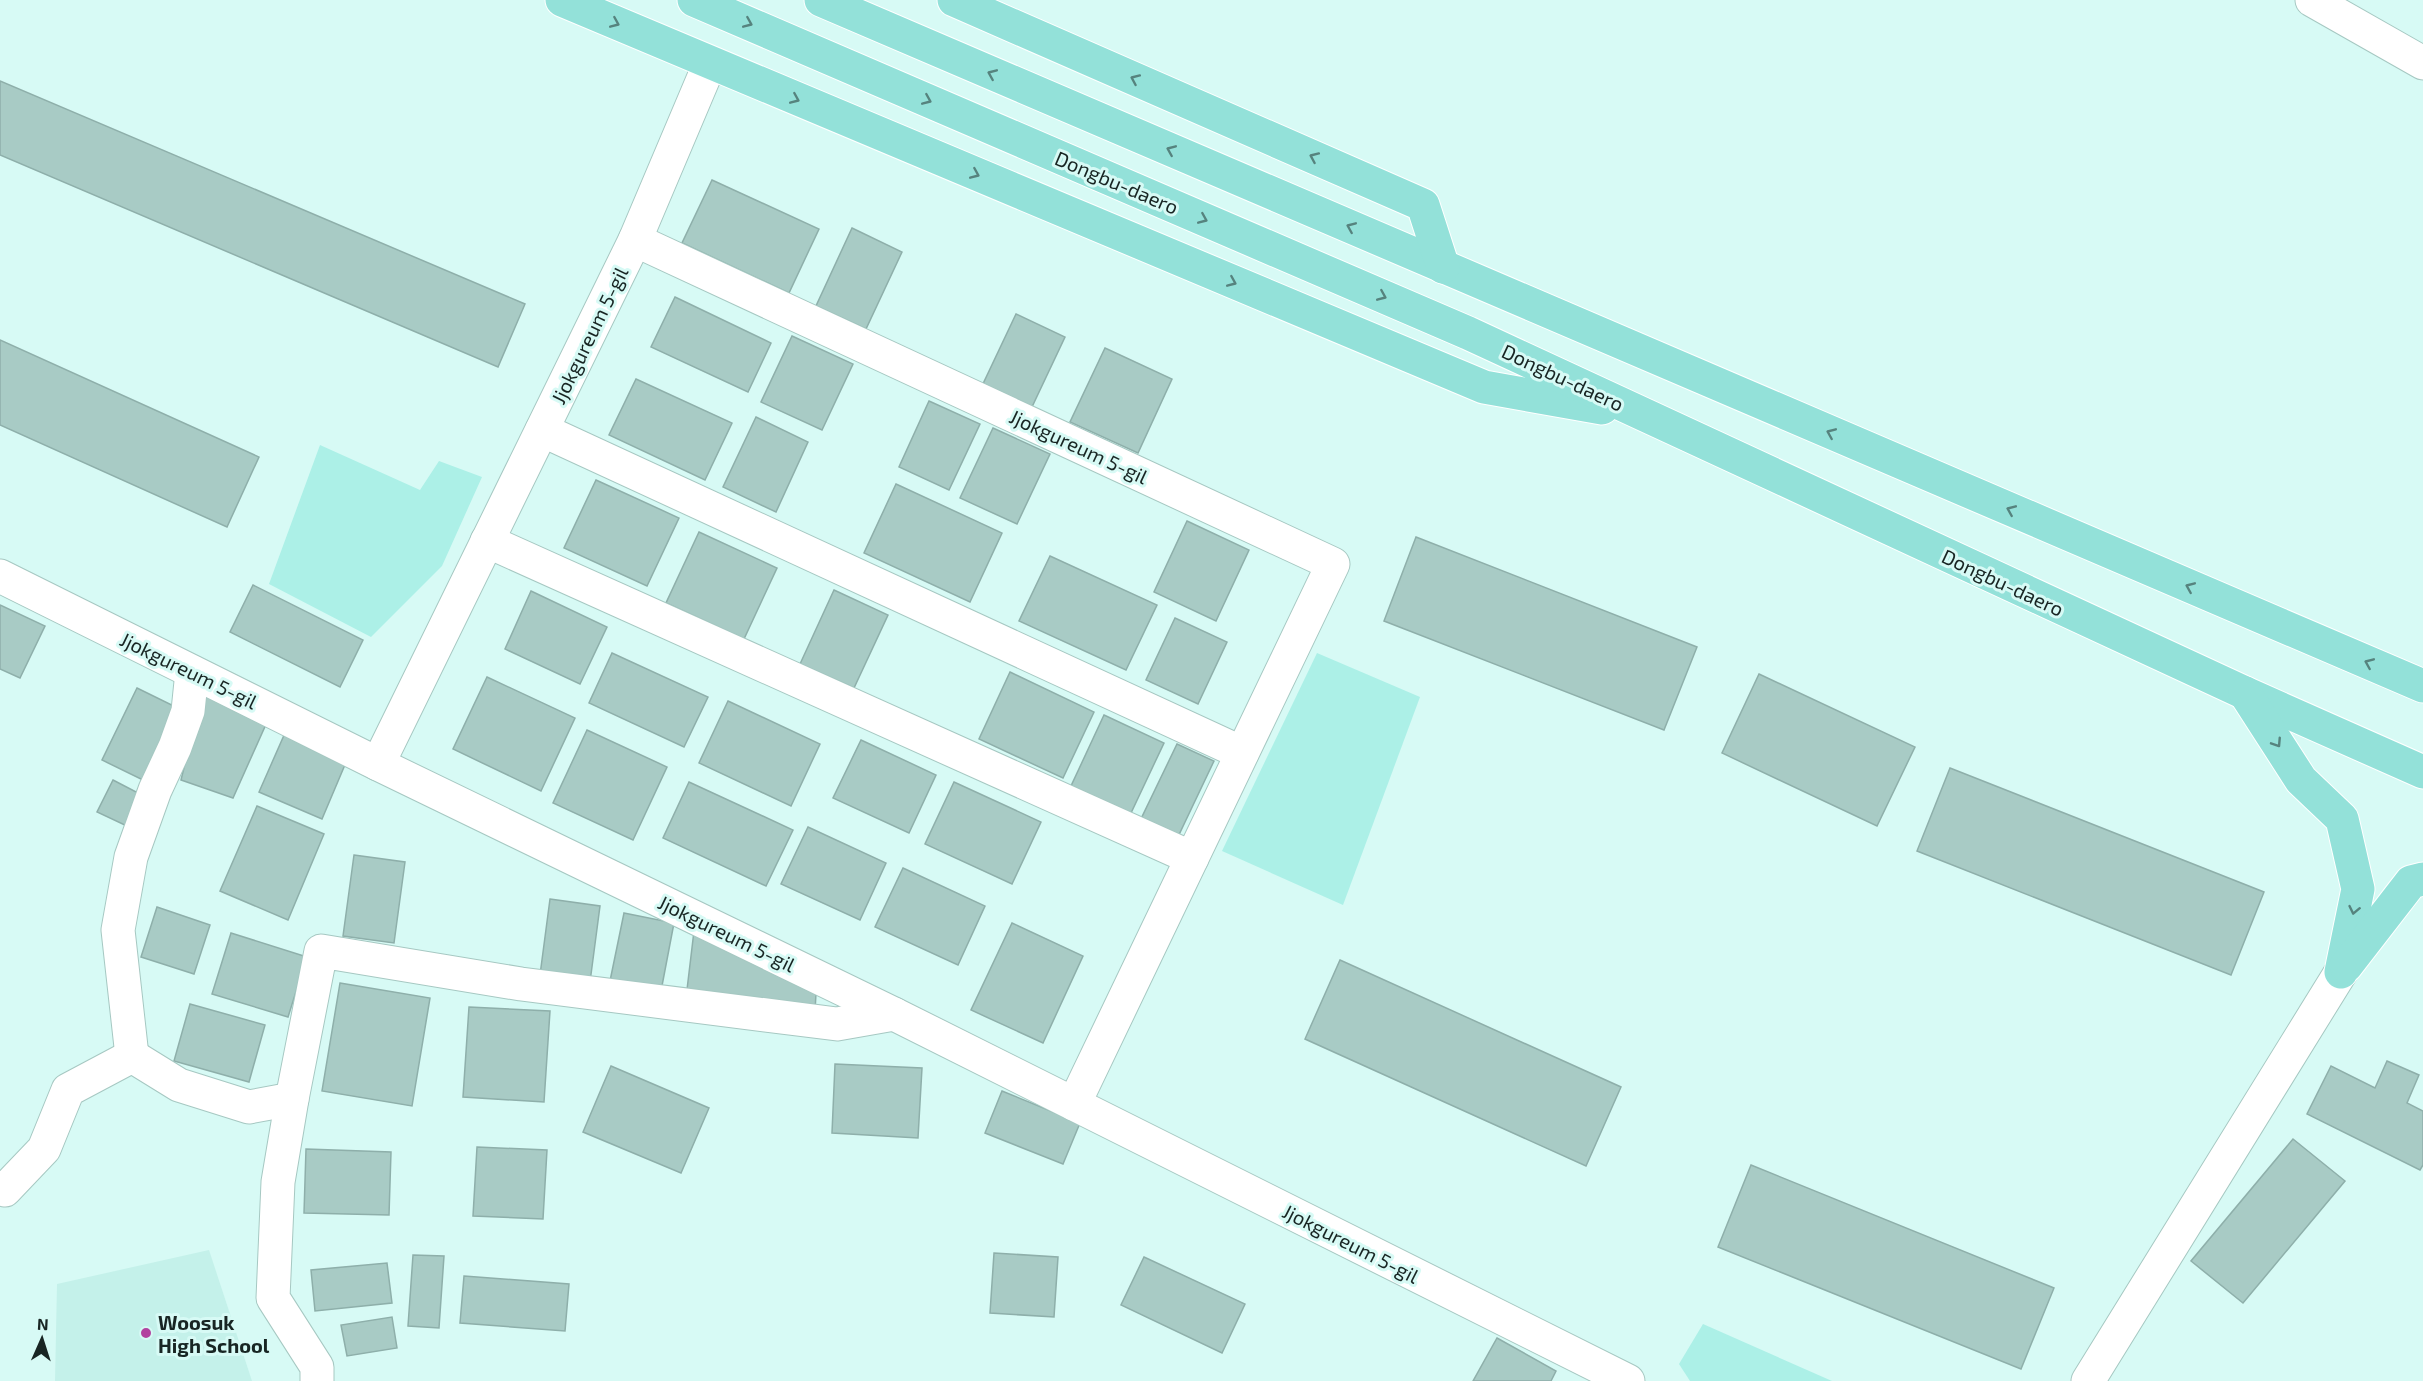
<svg xmlns="http://www.w3.org/2000/svg" width="2423" height="1381" font-family="'Exo 2',sans-serif">
  <style>
    .built { fill: #c4f1ea }
    .green { fill: #acf0e7 }
    .building { fill: #a8cbc5; stroke: #8eafaa; stroke-width: 1.5 }
    .lines { fill: none; stroke-linecap: round; stroke-linejoin: round }
    .minor-casing { stroke: #a6c8c2; stroke-width: 35 }
    .primary-casing { stroke: #fff; stroke-width: 35 }
    .minor { stroke: #fff; stroke-width: 33 }
    .primary { stroke: #93e1d9; stroke-width: 33 }
    .oneway { stroke: #56837e }
    .poi-dot { fill: #b2429f; stroke: #d7faf5; stroke-width: 2 }
    .labels { text-anchor: middle; dominant-baseline: central; stroke-width: 6; stroke-linejoin: round; paint-order: stroke }
    .street-label { font-size: 20px; fill: #182523; stroke: #d7faf5 }
    .poi-label { font-size: 20px; font-weight: bold; fill: #182523; stroke: #d7faf5; text-anchor: start }
  </style>
  <rect width="100%" height="100%" fill="#d7faf5"/>
  <path class="built" d="M209 1250 252 1381H55L57 1284Z"/>
  <g class="green">
    <path d="M320 445 420 490 439 461 482 477 442 566 371 637 269 584Z"/>
    <path d="M1317 653 1420 697 1343 905 1222 851Z"/>
    <path d="M1703 1324 1832 1381H1690L1679 1364Z"/>
  </g>
  <g class="building">
    <path d="M0 81 525 304 498 367 0 155Z"/>
    <path d="M712 180 819 229 789 293 682 243Z"/>
    <path d="M852 228 902 252 866 329 816 306Z"/>
    <path d="M675 297 771 343 748 392 651 347Z"/>
    <path d="M1016 314 1065 337 1031 409 982 386Z"/>
    <path d="M792 336 853 364 822 430 761 402Z"/>
    <path d="M0 340 259 457 227 527 0 425Z"/>
    <path d="M1105 348 1172 379 1138 453 1070 422Z"/>
    <path d="M636 379 732 423 705 480 609 435Z"/>
    <path d="M929 401 980 424 949 490 899 467Z"/>
    <path d="M756 417 808 442 776 512 723 487Z"/>
    <path d="M993 428 1050 454 1017 524 960 498Z"/>
    <path d="M596 480 679 518 647 586 564 548Z"/>
    <path d="M896 484 1002 533 970 602 864 553Z"/>
    <path d="M1187 521 1249 550 1216 621 1154 592Z"/>
    <path d="M699 532 777 568 744 639 666 603Z"/>
    <path d="M1416 537 1697 647 1664 730 1384 621Z"/>
    <path d="M1050 556 1157 605 1126 670 1019 621Z"/>
    <path d="M253 585 363 640 340 687 230 632Z"/>
    <path d="M834 590 888 615 854 688 800 664Z"/>
    <path d="M531 591 607 627 580 684 505 649Z"/>
    <path d="M0 605 45 626 20 678 0 669Z"/>
    <path d="M1175 618 1227 642 1198 704 1146 680Z"/>
    <path d="M612 653 708 697 684 747 589 703Z"/>
    <path d="M1010 672 1094 712 1063 778 979 739Z"/>
    <path d="M1759 674 1915 747 1877 826 1722 753Z"/>
    <path d="M487 677 575 718 541 791 453 749Z"/>
    <path d="M137 688 180 709 145 781 102 760Z"/>
    <path d="M203 690 267 722 233 798 181 780Z"/>
    <path d="M728 701 820 744 791 806 699 763Z"/>
    <path d="M1104 715 1164 743 1131 813 1071 786Z"/>
    <path d="M587 730 667 767 633 840 553 803Z"/>
    <path d="M285 733 347 760 322 819 259 792Z"/>
    <path d="M861 740 936 775 909 833 833 798Z"/>
    <path d="M1177 744 1214 761 1176 841 1139 823Z"/>
    <path d="M1950 768 2264 892 2231 975 1917 851Z"/>
    <path d="M113 780 144 796 129 827 97 812Z"/>
    <path d="M689 782 793 830 766 886 663 838Z"/>
    <path d="M954 782 1041 822 1012 884 925 844Z"/>
    <path d="M257 806 324 834 288 920 220 891Z"/>
    <path d="M808 827 886 863 860 920 781 884Z"/>
    <path d="M354 855 405 862 394 943 343 936Z"/>
    <path d="M903 868 985 906 958 965 875 927Z"/>
    <path d="M550 899 600 906 590 982 540 975Z"/>
    <path d="M157 907 210 925 194 974 141 957Z"/>
    <path d="M624 913 674 923 661 991 610 981Z"/>
    <path d="M1012 923 1083 956 1043 1043 971 1010Z"/>
    <path d="M694 931 816 993 815 1012 686 998Z"/>
    <path d="M231 933 307 957 288 1017 212 994Z"/>
    <path d="M1340 960 1621 1087 1586 1166 1305 1039Z"/>
    <path d="M340 983 430 998 412 1106 322 1091Z"/>
    <path d="M190 1004 265 1025 249 1082 174 1061Z"/>
    <path d="M469 1007 550 1011 544 1102 463 1097Z"/>
    <path d="M2387 1061 2419 1075 2407 1103 2423 1111V1165L2420 1170 2307 1114 2331 1066 2375 1088Z"/>
    <path d="M835 1064 922 1068 918 1138 832 1133Z"/>
    <path d="M611 1066 709 1108 681 1173 583 1132Z"/>
    <path d="M1002 1091 1080 1123 1063 1164 985 1133Z"/>
    <path d="M2293 1139 2345 1181 2243 1303 2191 1261Z"/>
    <path d="M477 1147 547 1150 543 1219 473 1216Z"/>
    <path d="M306 1149 391 1152 389 1215 304 1213Z"/>
    <path d="M1751 1165 2054 1288 2021 1369 1718 1247Z"/>
    <path d="M994 1253 1058 1257 1054 1317 990 1313Z"/>
    <path d="M413 1255 444 1256 439 1328 408 1326Z"/>
    <path d="M1144 1257 1245 1304 1222 1353 1121 1305Z"/>
    <path d="M387 1263 392 1303 315 1311 311 1270Z"/>
    <path d="M464 1276 569 1284 565 1331 460 1323Z"/>
    <path d="M392 1317 397 1348 347 1356 341 1325Z"/>
    <path d="M1497 1338 1556 1371 1551 1381H1473Z"/>
  </g>
  <g class="lines">
    <defs>
      <g id="minor">
        <path d="M2312 0 2423 63"/>
        <path d="M635 240 1333 564 1074 1104"/>
        <path d="M542 430 1242 753"/>
        <path d="M487 541 1192 858"/>
        <path d="M0 576 378 764 894 1014 1628 1381"/>
        <path d="M378 764 635 240 710 63"/>
        <path d="M132 1056 118 930 131 857 155 790 175 747 188 711 192 672"/>
        <path d="M0 1189 5 1190 44 1149 68 1090 132 1056 179 1085 249 1107 292 1099"/>
        <path d="M317 1381V1367L273 1298 278 1182 292 1099 321 951 521 984 837 1024 894 1014"/>
        <path d="M2088 1381 2341 972"/>
      </g>
      <g id="primary">
        <path d="M562 0 1484 387 1602 408"/>
        <path d="M694 0 1468 333 2245 693 2423 772"/>
        <path d="M821 0 2423 686"/>
        <path d="M954 0 1423 205 1443 267"/>
        <path d="M2245 693 2301 780 2342 819 2358 889 2341 972"/>
        <path d="M2346 966 2411 882 2423 879"/>
      </g>
    </defs>
    <use href="#minor" class="minor-casing"/>
    <use href="#primary" class="primary-casing"/>
    <use href="#minor" class="minor"/>
    <use href="#primary" class="primary"/>
  </g>
  <defs><path id="oneway-chevron" d="M-2-3.5L2.5 0L-2 3.5" fill="none" stroke-width="1.6" stroke-linecap="round" stroke-linejoin="round" transform="scale(1.5)"/></defs>
  <g class="oneway">
    <use href="#oneway-chevron" transform="translate(615 23) rotate(23)"/>
    <use href="#oneway-chevron" transform="translate(748 23) rotate(23)"/>
    <use href="#oneway-chevron" transform="translate(992 74) rotate(-157)"/>
    <use href="#oneway-chevron" transform="translate(1135 79) rotate(-156)"/>
    <use href="#oneway-chevron" transform="translate(795 99) rotate(23)"/>
    <use href="#oneway-chevron" transform="translate(927 100) rotate(23)"/>
    <use href="#oneway-chevron" transform="translate(1171 150) rotate(-157)"/>
    <use href="#oneway-chevron" transform="translate(1314 157) rotate(-156)"/>
    <use href="#oneway-chevron" transform="translate(975 174) rotate(23)"/>
    <use href="#oneway-chevron" transform="translate(1203 219) rotate(23)"/>
    <use href="#oneway-chevron" transform="translate(1351 227) rotate(-157)"/>
    <use href="#oneway-chevron" transform="translate(1232 282) rotate(23)"/>
    <use href="#oneway-chevron" transform="translate(1382 296) rotate(23)"/>
    <use href="#oneway-chevron" transform="translate(1831 433) rotate(-157)"/>
    <use href="#oneway-chevron" transform="translate(2011 510) rotate(-157)"/>
    <use href="#oneway-chevron" transform="translate(2190 587) rotate(-157)"/>
    <use href="#oneway-chevron" transform="translate(2369 663) rotate(-157)"/>
    <use href="#oneway-chevron" transform="translate(2277 743) rotate(57)"/>
    <use href="#oneway-chevron" transform="translate(2354 910) rotate(102)"/>
  </g>
  <circle class="poi-dot" cx="146" cy="1333" r="6"/>
  <g class="labels">
    <g class="street-label">
      <text transform="translate(1117 182) rotate(23)">Dongbu-daero</text>
      <text transform="translate(589 335) rotate(-64)">Jjokgureum 5-gil</text>
      <text transform="translate(1563 377) rotate(25)">Dongbu-daero</text>
      <text transform="translate(1079 446) rotate(25)">Jjokgureum 5-gil</text>
      <text transform="translate(2003 582) rotate(25)">Dongbu-daero</text>
      <text transform="translate(189 670) rotate(26)">Jjokgureum 5-gil</text>
      <text transform="translate(727 933) rotate(26)">Jjokgureum 5-gil</text>
      <text transform="translate(1351 1243) rotate(27)">Jjokgureum 5-gil</text>
    </g>
    <g class="poi-label">
      <text x="158" y="1322">Woosuk<tspan x="158" dy="23">High School</tspan></text>
    </g>
  </g>
  <g transform="translate(42 1339) rotate(3)" stroke="#d7faf5" stroke-width="4.5" paint-order="stroke">
  <path d="M0-4.5L10 22L0 15L-10 22Z" fill="#182523"/>
  <text y="-9" font-size="16" font-weight="bold" text-anchor="middle" fill="#182523">N</text>
  </g>
</svg>
